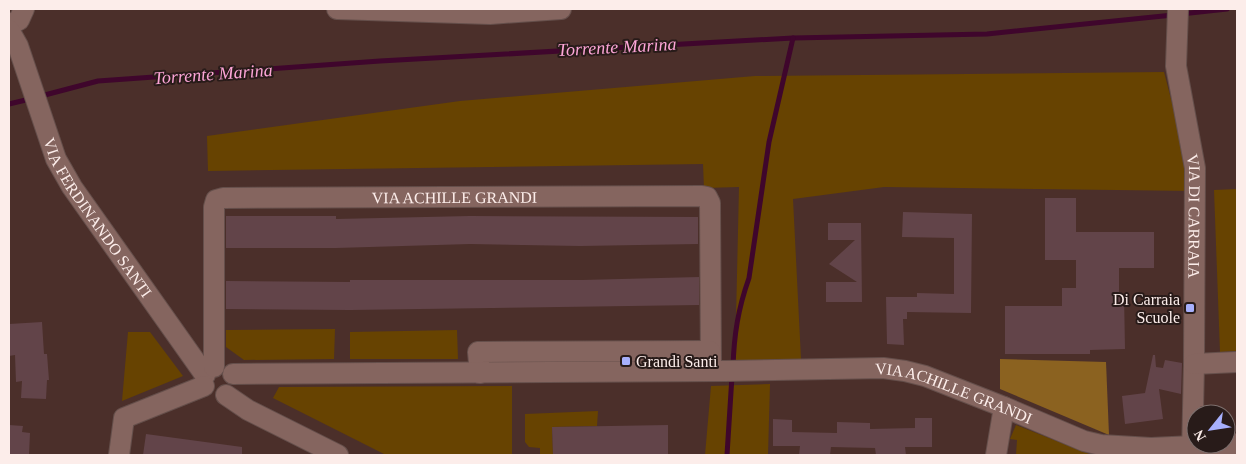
<svg xmlns="http://www.w3.org/2000/svg" width="1246" height="464" font-family="Georgia,serif">
  <style>
    .green { fill: #674301 }
    .forest { fill: #8b6220 }
    .lines { fill: none; stroke-linecap: round; stroke-linejoin: round }
    .stream { stroke: #3f062c; stroke-width: 5 }
    .building { fill: #624449 }
    .minor-casing { stroke: #654f4b; stroke-width: 22 }
    .minor { stroke: #85655f; stroke-width: 20 }
    .poi-dot { fill: #a7b0fc; stroke: #281b19; stroke-width: 2 }
    .labels { text-anchor: middle; dominant-baseline: central; stroke-width: 4; stroke-linejoin: round; paint-order: stroke }
    .street-label { font-size: 16px; fill: #fcedea; stroke: #281b19 }
    .poi-label { font-size: 16px; fill: #fcedea; stroke: #281b19; text-anchor: end }
    .water-label { font-size: 18px; font-style: italic; fill: #fda5d7; stroke: #281b19 }
  </style>
  <rect width="100%" height="100%" fill="#4b2f2a"/>
  <g class="green">
    <path d="M1164 72 1195 191 884 187 793 199 801 359 735 362 739 187 704 188 703 164 208 171 207 136 460 101 755 76Z"/>
    <path d="M1237 189V351L1220 352 1214 190Z"/>
    <path d="M335 329 334 359 244 360 226 347V330Z"/>
    <path d="M457 330 458 359H350V332Z"/>
    <path d="M128 332H150L183 376 122 401Z"/>
    <path d="M770 384 768 455H705L711 386Z"/>
    <path d="M512 386V455H386L273 398 279 387Z"/>
    <path d="M598 411 597 426 552 427 553 455H540V448L529 447 525 442V414Z"/>
    <path d="M1016 425 1092 455H1016L1017 440 1010 439Z"/>
  </g>
  <path class="forest" d="M1000 359 1106 362 1109 435 1000 389Z"/>
  <g class="lines">
    <g class="stream">
      <path d="M1181 14 1227 9"/>
      <path d="M41 96 98 81 380 61 793 38 987 34 1173 15"/>
      <path d="M9 104 30 99"/>
      <path d="M733 367C734 335 738 309 749 278L769 142 793 38"/>
      <path d="M727 455 732 376"/>
    </g>
  </g>
  <g class="building">
    <path d="M1045 198H1076V232H1154V268H1119V294H1124L1125 349 1090 350V354H1005V306H1062V288H1076V260H1045Z"/>
    <path d="M903 212 972 214 971 313 907 312V319H903L904 345 887 344 886 297H917V293L954 294V238L902 237Z"/>
    <path d="M226 216H336V219L470 216 698 217V244L580 246 470 244 336 248H226Z"/>
    <path d="M828 223H861L862 302H826V282H857L829 264 855 240H828Z"/>
    <path d="M699 277V305L350 310 226 309V281L350 282V280H582Z"/>
    <path d="M42 322 44 354H47L49 380H47L46 399 21 398 22 381 16 382 15 355 9 356V324Z"/>
    <path d="M1153 355H1155L1156 367 1163 368 1165 360 1182 363 1181 394 1159 389 1163 419 1125 424 1122 396 1145 393Z"/>
    <path d="M915 418H932V447H905L906 455H876L875 448 831 447 830 455H799L800 446H773V419L792 420V432L837 433V422L870 423V429L915 428Z"/>
    <path d="M9 425 23 426 22 432 30 433 29 455H9Z"/>
    <path d="M668 425V455H553L552 427Z"/>
    <path d="M146 434 242 447V455H143Z"/>
  </g>
  <g class="lines">
    <defs>
      <g id="minor">
        <path d="M337 9 490 14 561 9"/>
        <path id="s1" d="M1178 9 1176 66 1195 168 1194 364 1192 455"/>
        <path d="M9 25 19 20 24 9"/>
        <path id="s2" d="M9 30 18 46 56 159 72 187 205 375"/>
        <path d="M1194 364 1237 362"/>
        <path id="s3" d="M214 367V207L216 200 223 198 702 196 707 197 710 203 711 371"/>
        <path d="M480 373 478 352 710 351"/>
        <path id="s4" d="M233 374 725 371 883 368 905 371 925 376 1004 407 1084 441 1101 445 1151 448 1237 444"/>
        <path d="M226 395 248 410 338 455"/>
        <path d="M119 455 124 418 204 386"/>
        <path d="M996 455 1004 407"/>
      </g>
    </defs>
    <use href="#minor" class="minor-casing"/>
    <use href="#minor" class="minor"/>
  </g>
  <g class="poi-dot">
    <rect x="1185" y="303" width="10" height="10" rx="2.5"/>
    <rect x="621" y="356" width="10" height="10" rx="2.5"/>
  </g>
  <g class="labels">
    <g class="street-label">
      <text stroke="none"><textPath href="#s3" startOffset="406">VIA ACHILLE GRANDI</textPath></text>
      <text stroke="none"><textPath href="#s2" startOffset="209">VIA FERDINANDO SANTI</textPath></text>
      <text stroke="none"><textPath href="#s1" startOffset="209">VIA DI CARRAIA</textPath></text>
      <text stroke="none"><textPath href="#s4" startOffset="725">VIA ACHILLE GRANDI</textPath></text>
    </g>
    <g class="poi-label">
      <text x="1180" y="299">Di Carraia<tspan x="1180" dy="18">Scuole</tspan></text>
      <text x="636" y="361" text-anchor="start">Grandi Santi</text>
    </g>
    <g class="water-label">
      <text transform="translate(617 47) rotate(-3)">Torrente Marina</text>
      <text transform="translate(213 74) rotate(-4)">Torrente Marina</text>
    </g>
  </g>
  <rect width="1246" height="464" fill="none" stroke="#fcedea" stroke-width="20"/>
  <g transform="translate(1211 429) rotate(240)"><circle r="24" fill="#281b19" stroke="#7d6f6d"/>
  <path d="M0-4L9 19L0 12L-9 19Z" fill="#a7b0fc"/>
  <text y="-8" font-size="14" font-weight="bold" text-anchor="middle" fill="#fcedea">N</text>
  </g>
</svg>
